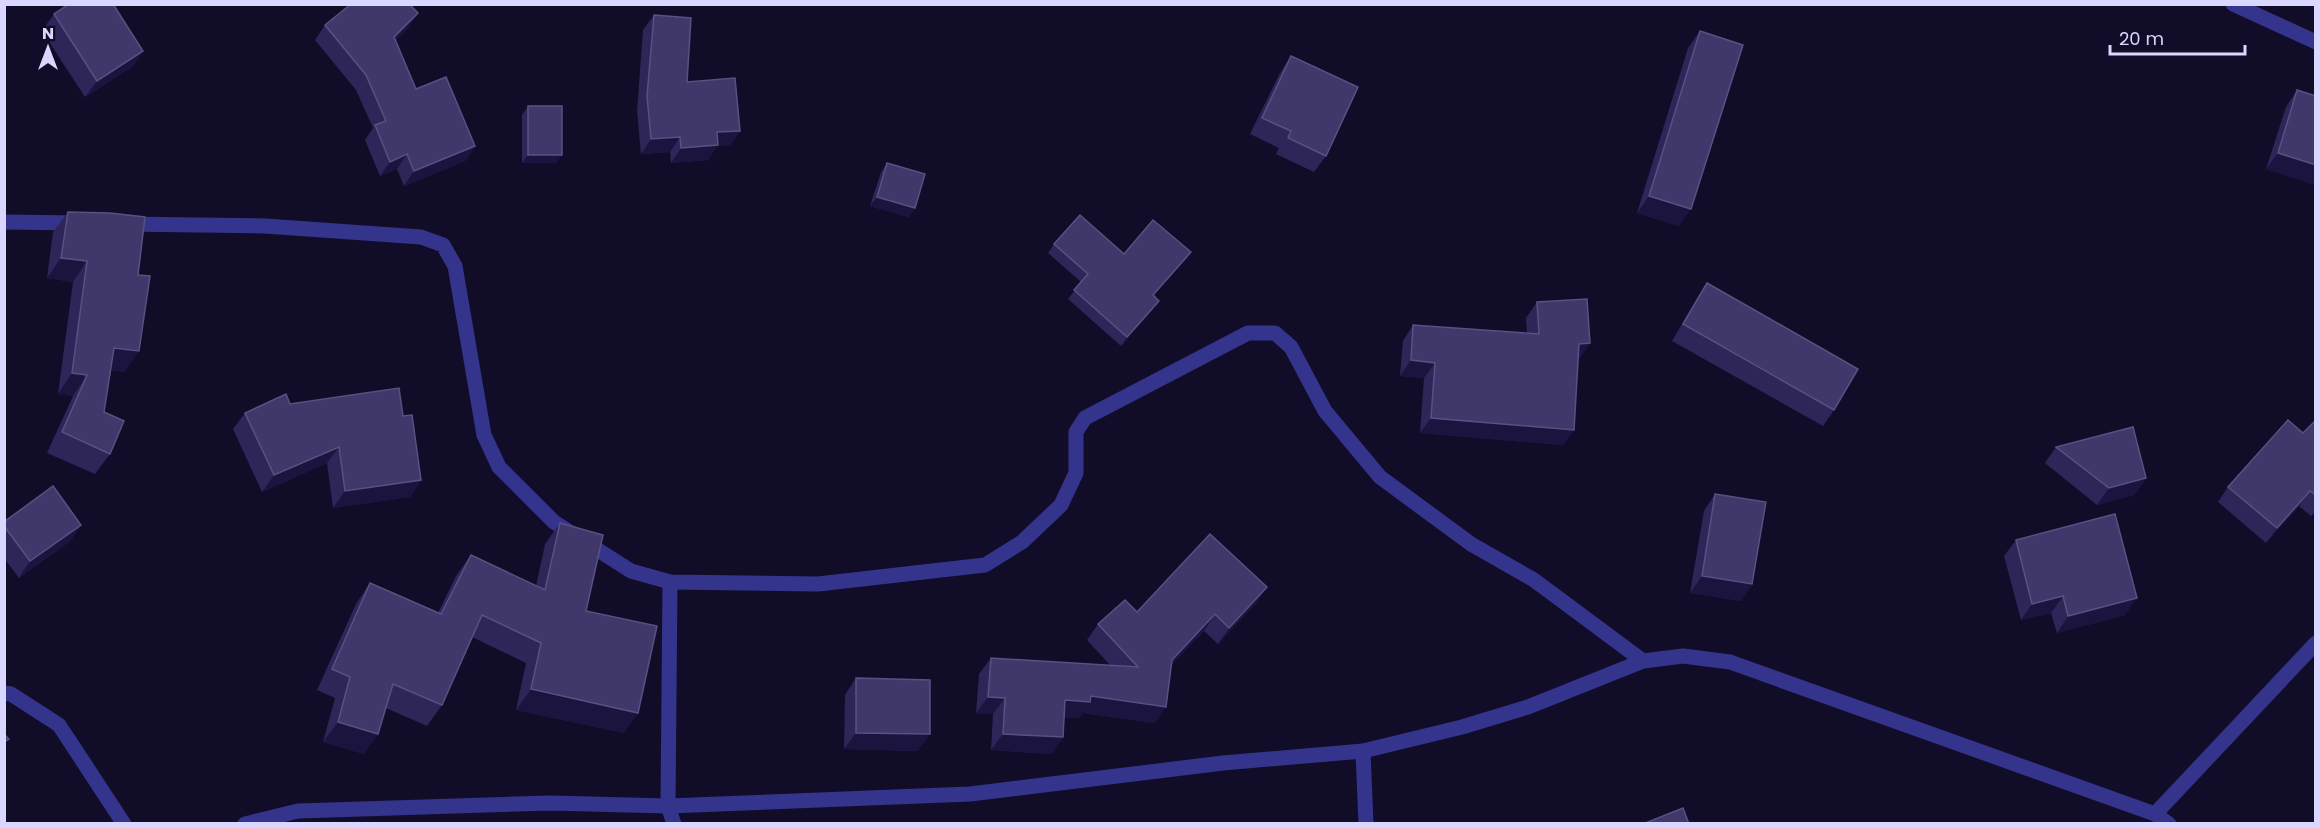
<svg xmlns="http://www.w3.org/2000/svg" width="2320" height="828" font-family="Poppins,sans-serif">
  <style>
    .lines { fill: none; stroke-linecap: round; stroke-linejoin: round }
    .street { stroke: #35348d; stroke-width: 15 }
    .wall { fill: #2e2559 }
    .shaded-wall { fill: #1b143e }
    .building { fill: #40386a; stroke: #585182; stroke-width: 1.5 }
  </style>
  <rect width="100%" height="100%" fill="#110d29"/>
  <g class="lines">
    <g class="street">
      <path d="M2233 4 2316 42"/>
      <path d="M4 222 79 223"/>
      <path d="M124 224 265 226 421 237 443 245 455 266 484 435 499 467 554 522 631 571 670 582 818 584 985 565 1022 542 1061 505 1076 473V432L1085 418 1248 333H1275L1291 347 1325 411 1380 477 1471 544 1534 580 1643 661"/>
      <path d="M670 582 668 806 674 824"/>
      <path d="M4 693 11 694 59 725 124 824"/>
      <path d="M1363 751 1366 824"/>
      <path d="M2155 814 2316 643"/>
      <path d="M245 824 298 811 550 803 668 806 970 794 1223 763 1363 751 1462 727 1528 707 1643 661 1683 656 1730 662 2155 814 2169 824"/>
    </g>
  </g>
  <g class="wall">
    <path d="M418 13 408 28 396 40 416 89 475 146 465 161 404 186 397 169 380 176 365 140 373 128 356 90 315 40 325 25Z"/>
    <path d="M54 14 143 51 132 67 85 97 42 31Z"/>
    <path d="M654 15 687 82 740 131 730 146H717L708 160 671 163 670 152 641 154 637 111 643 30Z"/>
    <path d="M1700 31 1679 226 1637 213 1688 48Z"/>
    <path d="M1291 56 1326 156 1314 172 1276 154 1279 148 1250 134 1280 73Z"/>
    <path d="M2297 90 2316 96V185L2266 169 2286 107Z"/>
    <path d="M528 106 556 163H522V115Z"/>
    <path d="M887 163 915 208 909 217 870 206 881 172Z"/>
    <path d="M68 212 110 213 125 372 111 370 104 412 110 454 95 474 47 453 73 396 58 394 73 282 47 278 53 232Z"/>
    <path d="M1054 244 1124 254 1184 261 1153 296V309L1121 346 1068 299 1081 282 1048 253Z"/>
    <path d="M1707 283 1834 410 1823 426 1672 341 1696 300Z"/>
    <path d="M1537 302 1590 343 1579 359H1578L1574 430 1563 445 1420 433 1424 378 1400 376 1403 341 1413 325 1527 334 1526 318Z"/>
    <path d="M290 404 403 416 421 480 410 497 333 508 327 463 262 492 233 429 245 413Z"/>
    <path d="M2316 420V511L2311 516 2299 506 2266 543 2218 502 2228 487 2303 433Z"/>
    <path d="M2056 447 2146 478 2134 495 2097 505 2045 463Z"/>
    <path d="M1715 494 1752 584 1741 601 1690 593 1704 511Z"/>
    <path d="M4 522 81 525 70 541 19 578 4 558Z"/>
    <path d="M560 523 624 733 516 710 526 663 472 637 442 705 427 726 386 708 364 754 323 742 335 698 317 690 356 604 370 583 438 613 456 576 471 555 536 586 545 544Z"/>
    <path d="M2016 540 2125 615 2057 633 2051 613 2021 620 2004 556Z"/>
    <path d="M1256 603 1218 644 1204 631 1171 665 1155 723 1083 713 1079 718 1064 717 1063 737 1052 754 991 750 993 714 976 713 979 674 991 658 1110 665 1087 640 1098 624 1137 612Z"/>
    <path d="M856 678 918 751 844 749 845 695Z"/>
  </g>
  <g class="shaded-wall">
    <path d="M418 13 408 28 384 52 394 37Z"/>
    <path d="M143 51 132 67 85 97 97 81Z"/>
    <path d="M740 131 730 146H717L708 160 671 163 681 148 717 132Z"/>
    <path d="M680 137 670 152 641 154 651 139Z"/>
    <path d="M475 146 465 161 404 186 414 171Z"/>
    <path d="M2278 153 2316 165V185L2266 169Z"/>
    <path d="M407 154 397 169 380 176 390 162Z"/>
    <path d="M528 155H562L556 163H522Z"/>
    <path d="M1649 196 1691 209 1679 226 1637 213Z"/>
    <path d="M877 197 915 208 909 217 870 206Z"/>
    <path d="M1191 252 1184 261 1146 304 1153 295Z"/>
    <path d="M61 258 87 261 73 282 47 278Z"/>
    <path d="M1159 301 1153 309 1121 346 1127 337Z"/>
    <path d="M1590 343 1579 359H1568L1579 344Z"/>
    <path d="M114 348 139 351 125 372 100 368Z"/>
    <path d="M1411 360 1435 363 1424 378 1400 376Z"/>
    <path d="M72 373 87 375 73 396 58 394Z"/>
    <path d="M1431 418 1574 430 1563 445 1420 433Z"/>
    <path d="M339 447 327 463 262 492 274 475Z"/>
    <path d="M2146 478 2134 495 2097 505 2109 488Z"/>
    <path d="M421 480 410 497 333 508 345 491Z"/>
    <path d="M2310 491 2299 506 2266 543 2277 528Z"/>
    <path d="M81 525 70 541 19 578 30 561Z"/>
    <path d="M1702 576 1752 584 1741 601 1690 593Z"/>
    <path d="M1267 587 1256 603 1218 644 1229 628Z"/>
    <path d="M2063 596 2051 613 2021 620 2032 604Z"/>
    <path d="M2137 598 2125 615 2057 633 2068 616Z"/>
    <path d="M1215 614 1204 631 1161 676 1172 660Z"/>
    <path d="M531 689 638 713 624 733 516 710Z"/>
    <path d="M1091 696 1166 707 1155 723 1083 713 1079 718 1054 716 1065 700Z"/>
    <path d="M988 697 1005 698 993 714 976 713Z"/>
    <path d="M338 722 378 734 364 754 323 742Z"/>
    <path d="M856 733 930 734 918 751 844 749Z"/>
    <path d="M1003 734 1063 737 1052 754 991 750Z"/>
  </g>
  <g class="building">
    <path d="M69 4H113L143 51 97 81 54 14Z"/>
    <path d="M351 4H409L418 13 394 37 416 89 446 77 475 146 414 171 407 154 390 162 375 125 386 121 366 75 325 25Z"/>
    <path d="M654 15 691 18 687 82 735 78 740 131 717 132 718 145 681 148 680 137 651 139 647 96Z"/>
    <path d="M1700 31 1743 45 1691 209 1649 196Z"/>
    <path d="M1291 56 1358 87 1326 156 1288 138 1291 131 1262 118Z"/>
    <path d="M2297 90 2316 96V165L2278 153Z"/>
    <rect x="528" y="106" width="34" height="49"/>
    <path d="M887 163 925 174 915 208 877 197Z"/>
    <path d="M68 212 110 213 145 217 138 275 150 276 139 351 114 348 104 412 124 421 110 454 62 432 87 375 72 373 87 261 61 258Z"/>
    <path d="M1080 215 1124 254 1153 220 1191 252 1153 295 1159 301 1127 337 1074 290 1088 274 1054 244Z"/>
    <path d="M1707 283 1858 369 1834 410 1683 324Z"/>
    <path d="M1587 299 1590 343 1579 344 1574 430 1431 418 1435 363 1411 360 1413 325 1539 334 1537 302Z"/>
    <path d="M399 388 403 416 412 415 421 480 345 491 339 447 274 475 245 413 286 394 290 404Z"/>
    <path d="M2288 420 2303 433 2316 420V495L2310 491 2277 528 2228 487Z"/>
    <path d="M2133 427 2146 478 2109 488 2056 447Z"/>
    <path d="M53 486 81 525 30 561 4 526V522Z"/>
    <path d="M1715 494 1766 502 1752 584 1702 576Z"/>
    <path d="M2115 514 2137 598 2068 616 2063 596 2032 604 2016 540Z"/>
    <path d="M560 523 603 535 586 611 657 626 638 713 531 689 541 643 482 615 442 705 393 684 378 734 338 722 350 677 332 669 370 583 441 614 471 555 545 590Z"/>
    <path d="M1210 534 1267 587 1229 628 1215 614 1172 660 1166 707 1091 696 1090 702 1065 700 1063 737 1003 734 1005 698 988 697 991 658 1138 667 1098 624 1125 600 1137 612Z"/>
    <path d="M856 678 930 680V734L856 733Z"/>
    <path d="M4 734 9 739 4 742Z"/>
    <path d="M1683 808 1689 824H1643Z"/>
  </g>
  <rect width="2320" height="828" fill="none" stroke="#d9d6ff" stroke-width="12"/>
  <g transform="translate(48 48)" stroke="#110d29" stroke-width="4.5" paint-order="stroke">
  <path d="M0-4.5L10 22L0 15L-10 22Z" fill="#d9d6ff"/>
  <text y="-9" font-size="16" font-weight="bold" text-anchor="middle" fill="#d9d6ff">N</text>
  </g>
  <path d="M2110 45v9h135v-9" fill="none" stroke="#d9d6ff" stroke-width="3"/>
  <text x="2119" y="45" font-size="18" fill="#d9d6ff" stroke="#110d29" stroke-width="4.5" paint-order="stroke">20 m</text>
</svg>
